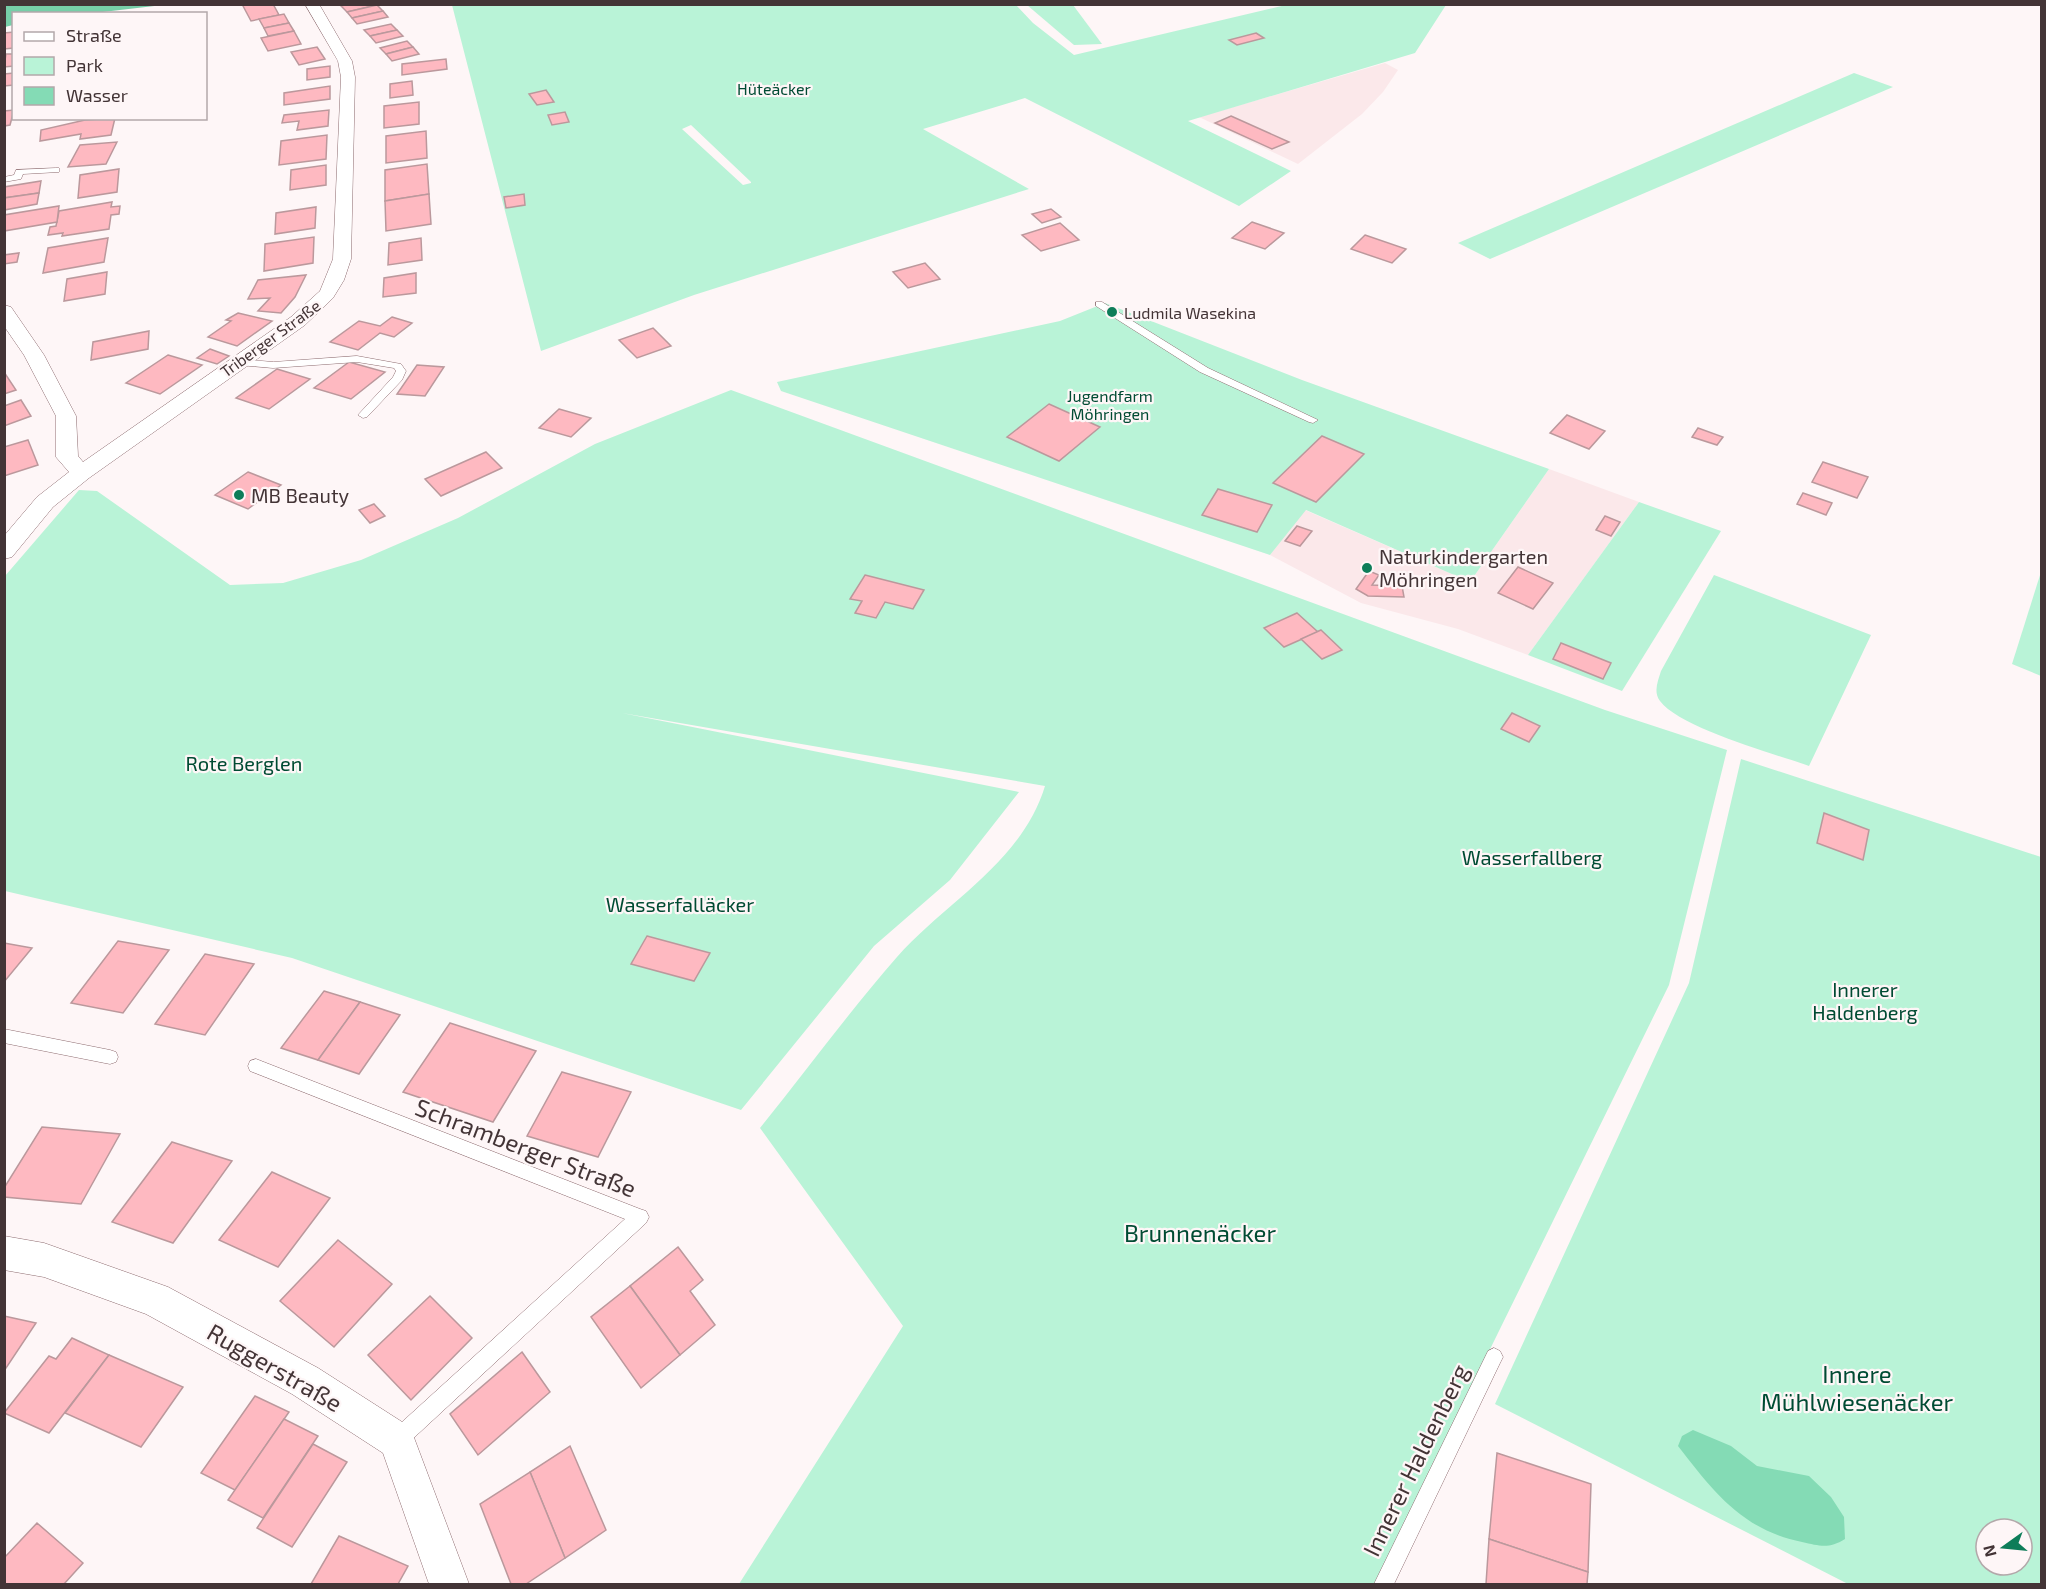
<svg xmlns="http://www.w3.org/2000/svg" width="2046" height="1589" font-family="'Exo 2',sans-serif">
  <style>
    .built { fill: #fbe8ea }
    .green { fill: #b9f3d7; fill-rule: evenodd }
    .forest { fill: #77cea8 }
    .water { fill: #84dbb5 }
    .building { fill: #feb9c1; stroke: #bb989c; stroke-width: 1.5 }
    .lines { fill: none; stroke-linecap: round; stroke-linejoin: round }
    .service-casing { stroke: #8e6d71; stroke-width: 1 }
    .minor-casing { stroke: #8e6d71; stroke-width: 1 }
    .service { fill: #fff; fill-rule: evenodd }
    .minor { fill: #fff; fill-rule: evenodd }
    .poi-dot { fill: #0e7d59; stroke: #fef6f7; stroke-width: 2 }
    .labels { text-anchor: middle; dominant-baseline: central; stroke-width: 4.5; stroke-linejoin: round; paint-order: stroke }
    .far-park-label { font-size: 16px; fill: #004b33; stroke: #fef6f7 }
    .far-poi-label { font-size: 16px; fill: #433436; stroke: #fef6f7; text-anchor: start }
    .far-street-label { font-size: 16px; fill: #433436; stroke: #fef6f7 }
    .poi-label { font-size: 20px; fill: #433436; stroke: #fef6f7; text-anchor: start }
    .park-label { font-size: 20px; fill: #004b33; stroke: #fef6f7 }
    .near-street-label { font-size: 24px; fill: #433436; stroke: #fef6f7 }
    .near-park-label { font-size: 24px; fill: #004b33; stroke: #fef6f7 }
  </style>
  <rect width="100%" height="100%" fill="#fef6f7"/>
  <g class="built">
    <path d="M1385 63 1398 70 1383 92 1362 114 1298 164 1199 117Z"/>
    <path d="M1549 469 1639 502 1528 655 1458 629 1361 603 1270 555 1305 510 1470 582Z"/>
  </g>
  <g class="green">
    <path d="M696 4 1016 5 1033 23 1074 55 1286 5H1446L1415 53 1188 121 1291 171 1239 206 1025 98 923 129 1029 189 694 295 541 351 452 5ZM691 125 751 182V183L743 185 682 129Z"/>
    <path d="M1027 5H1073L1102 44 1074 45Z"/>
    <path d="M1854 73 1893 87 1490 259 1458 243Z"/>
    <path d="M1105 303 1302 380 1549 469 1470 582 1306 510 1270 555 781 391 777 382 1060 321Z"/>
    <path d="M731 390 1605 710 1727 750 1669 985 1468 1394 1381 1584H739L903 1326 760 1128C806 1071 849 1012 897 957 947 901 1022 862 1045 786L622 713 1019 792 950 880 874 946 741 1110 292 958 5 891V576L79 490 97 491 230 585 283 583 361 560 458 518 595 444Z"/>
    <path d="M1639 502 1721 531 1622 691 1528 655Z"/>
    <path d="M2041 572V676L2012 664Z"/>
    <path d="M1714 575 1871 635 1809 766C1775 754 1680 728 1660 701 1653 692 1658 681 1661 671Z"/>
    <path d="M1741 759 2041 857V1584H1848L1495 1404 1689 983ZM1986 1529H2022V1565H1986Z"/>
  </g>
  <path class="forest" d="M5 4H163V5L94 13 14 14 13 25 5 27Z"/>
  <path class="water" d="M1693 1430 1731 1446 1757 1466 1809 1476 1831 1497 1844 1517 1845 1539C1829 1549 1820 1546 1802 1542 1742 1530 1713 1491 1678 1446L1682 1436Z"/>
  <g class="building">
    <path d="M242 4H273L279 15 251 21Z"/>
    <path d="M349 4H376L377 5 347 12 341 6Z"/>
    <path d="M377 5 383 11 352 18 347 12Z"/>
    <path d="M383 11 388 17 357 24 352 18Z"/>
    <path d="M284 14 289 23 264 28 259 19Z"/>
    <path d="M289 23 294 31 268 36 264 28Z"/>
    <path d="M391 24 397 30 370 36 364 30Z"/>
    <path d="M397 30 403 36 376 43 370 36Z"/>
    <path d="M294 31 301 44 268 51 261 38Z"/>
    <path d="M14 32V48L4 49V33Z"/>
    <path d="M1256 33 1264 38 1237 45 1229 40Z"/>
    <path d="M407 41 413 47 386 54 380 48Z"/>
    <path d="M317 47 325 59 299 65 291 52Z"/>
    <path d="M413 47 419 54 392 61 386 54Z"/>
    <path d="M6 54H14V66L4 67Z"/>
    <path d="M446 59 447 69 402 75V64Z"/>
    <path d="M330 66V77L307 80V69Z"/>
    <path d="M14 73V85L4 86V74Z"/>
    <path d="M412 81 413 95 390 98V84Z"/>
    <path d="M330 86V99L284 105V93Z"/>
    <path d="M546 90 554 102 537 105 529 94Z"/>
    <path d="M419 102V124L384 128V106Z"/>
    <path d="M14 110 10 125 4 126V111Z"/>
    <path d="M329 110 328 126 297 130 299 121 282 123 284 115Z"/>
    <path d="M565 112 569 122 552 125 548 115Z"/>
    <path d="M1231 116 1289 142 1272 149 1215 123Z"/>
    <path d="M115 118 111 135 80 139 81 134 40 141 41 130 85 120Z"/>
    <path d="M426 131 427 158 386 163V136Z"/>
    <path d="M327 135 326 159 279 165 281 141Z"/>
    <path d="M117 142 106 164 68 167 80 145Z"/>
    <path d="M427 164 429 194 385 201V170Z"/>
    <path d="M326 165V185L290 190 291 170Z"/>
    <path d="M119 169 117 192 78 198 80 175Z"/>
    <path d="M41 181 39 193 4 198V187Z"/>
    <path d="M39 193 37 204 4 210V198Z"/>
    <path d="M429 194 431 224 386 231 385 201Z"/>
    <path d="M524 194 525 205 506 208 504 197Z"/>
    <path d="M112 202 111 207 120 206 119 214 111 215 109 229 62 236 63 233 48 235 50 227 56 226 59 211Z"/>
    <path d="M59 206 57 222 4 231V215Z"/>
    <path d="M316 207 315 228 275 234 276 213Z"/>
    <path d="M1051 209 1061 217 1042 223 1032 214Z"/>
    <path d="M1252 222 1284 233 1265 249 1232 238Z"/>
    <path d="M1060 223 1079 240 1041 251 1022 235Z"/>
    <path d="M1365 235 1406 249 1392 263 1351 249Z"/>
    <path d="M314 237 313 263 264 271 265 244Z"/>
    <path d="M108 238 104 262 43 273 48 248Z"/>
    <path d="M421 238 422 260 388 265 389 243Z"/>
    <path d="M19 253 17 262 4 264V255Z"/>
    <path d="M925 263 940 279 908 288 893 272Z"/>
    <path d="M107 272 105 294 64 301 67 279Z"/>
    <path d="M416 273V293L383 297 384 278Z"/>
    <path d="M306 275 295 297 281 313 258 311 270 298 248 299 258 280Z"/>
    <path d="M238 313 272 321 237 346 208 337 231 321 226 320Z"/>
    <path d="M392 317 412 323 394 337 380 333 358 350 330 342 359 321 380 326Z"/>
    <path d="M653 328 671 346 637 358 619 340Z"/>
    <path d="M149 331 148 349 91 360 93 342Z"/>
    <path d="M210 349 229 356 217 364 197 358Z"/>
    <path d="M168 355 202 365 160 394 126 383Z"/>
    <path d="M349 362 385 372 351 399 314 388Z"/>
    <path d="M417 365 444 367 425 396 397 394Z"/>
    <path d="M277 369 310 379 269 409 236 398Z"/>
    <path d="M4 372 16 390 4 394Z"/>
    <path d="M21 400 31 416 4 426V406Z"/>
    <path d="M1049 404 1100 427 1059 461 1007 437Z"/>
    <path d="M559 409 591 418 571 437 539 428Z"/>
    <path d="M1567 415 1605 431 1589 449 1550 433Z"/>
    <path d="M1698 428 1723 437 1717 445 1692 437Z"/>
    <path d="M1322 436 1364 454 1316 502 1273 483Z"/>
    <path d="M28 440 38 465 4 476V447Z"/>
    <path d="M486 452 502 468 441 496 425 479Z"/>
    <path d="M1823 462 1868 477 1857 498 1812 482Z"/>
    <path d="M248 472 281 485 248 509 215 495Z"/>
    <path d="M1218 489 1272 505 1257 532 1202 515Z"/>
    <path d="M1803 493 1832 503 1826 515 1797 504Z"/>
    <path d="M374 504 385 516 370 523 359 510Z"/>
    <path d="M1605 516 1620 522 1611 536 1596 530Z"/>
    <path d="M1297 526 1312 531 1300 546 1285 541Z"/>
    <path d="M1518 567 1553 583 1533 609 1498 593Z"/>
    <path d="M1369 571 1379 575 1372 585 1402 586 1404 597 1368 596 1356 589Z"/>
    <path d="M865 575 924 590 913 609 885 602 876 618 855 613 862 601 850 599Z"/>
    <path d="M1297 613 1318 632 1284 647 1264 628Z"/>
    <path d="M1321 630 1342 650 1322 659 1301 639Z"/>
    <path d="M1561 643 1611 663 1603 679 1553 659Z"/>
    <path d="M1512 713 1540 726 1529 742 1501 729Z"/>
    <path d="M1824 813 1869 830 1863 860 1817 843Z"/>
    <path d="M647 936 710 953 694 981 631 964Z"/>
    <path d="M118 941 169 950 123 1013 71 1003Z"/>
    <path d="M4 943 32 948 4 982Z"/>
    <path d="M205 954 254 964 205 1035 155 1024Z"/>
    <path d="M324 991 360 1002 318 1060 281 1048Z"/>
    <path d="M360 1002 400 1015 359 1074 318 1060Z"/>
    <path d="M450 1023 536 1051 493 1122 403 1092Z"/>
    <path d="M562 1072 631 1092 598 1157 527 1136Z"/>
    <path d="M42 1127 120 1134 81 1204 4 1197V1188Z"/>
    <path d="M172 1142 232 1161 173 1243 112 1222Z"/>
    <path d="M272 1172 330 1198 278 1267 219 1240Z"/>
    <path d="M338 1240 392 1284 334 1347 280 1301Z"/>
    <path d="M678 1247 703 1280 690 1291 715 1325 680 1355 630 1286Z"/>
    <path d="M630 1286 680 1355 641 1388 591 1317Z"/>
    <path d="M430 1296 472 1338 411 1400 368 1355Z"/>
    <path d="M4 1316 36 1323 4 1371Z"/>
    <path d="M72 1338 109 1355 49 1433 4 1413 49 1356 56 1359Z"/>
    <path d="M522 1352 550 1392 478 1455 450 1414Z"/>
    <path d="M109 1355 183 1387 141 1447 65 1413Z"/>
    <path d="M255 1396 289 1412 235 1490 201 1473Z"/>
    <path d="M284 1419 318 1436 263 1518 228 1500Z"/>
    <path d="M313 1444 347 1462 292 1547 257 1528Z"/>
    <path d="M570 1446 606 1530 565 1558 530 1472Z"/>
    <path d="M1497 1453 1591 1484 1588 1572 1489 1539Z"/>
    <path d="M530 1472 565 1558 526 1584H511L480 1504Z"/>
    <path d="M37 1523 83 1563 64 1584H4V1558Z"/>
    <path d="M339 1536 408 1566 398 1584H311Z"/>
    <path d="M1489 1539 1588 1572 1587 1584H1486Z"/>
  </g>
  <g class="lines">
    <defs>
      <g id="service">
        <path d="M56 168H59V172L23 174 21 179 4 182V177L14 175 16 170Z"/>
        <path d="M1096 302H1102L1208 368 1318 420 1313 423 1309 422 1200 372 1096 306Z"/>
        <path d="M357 356 401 364 406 371 402 380 367 417 363 418 358 415 393 377 396 371 394 368 357 362 273 368 238 365 233 362 238 359 273 362Z"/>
        <path d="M4 1029 110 1050 116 1052 118 1057 116 1062 110 1064 4 1043Z"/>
        <path d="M256 1059 640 1209 646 1211 649 1217 646 1223 405 1446 398 1448 391 1446 389 1439 391 1432 625 1219 250 1071 248 1066 250 1061Z"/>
        <path d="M1494 1348 1500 1351 1503 1357 1500 1363 1394 1584H1374L1488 1351Z"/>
      </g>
      <g id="minor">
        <path d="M305 4H319L352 61 355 77 351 259 344 280 333 298 305 325 89 478 53 507 12 557 4 559V536L37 497 69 472 56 457V416L24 355 4 326V305L11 307 44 355 76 416 78 456 83 462 291 317 320 291 333 259 341 77 338 61Z"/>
        <path d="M4 1236 44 1243 168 1287 318 1368 410 1427 469 1584H429L383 1453 292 1394 146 1314 44 1277 4 1270Z"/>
      </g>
    </defs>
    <use href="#service" class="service-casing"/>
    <use href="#minor" class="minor-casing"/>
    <use href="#service" class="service"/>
    <use href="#minor" class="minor"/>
  </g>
  <g class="poi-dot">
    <circle cx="1112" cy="312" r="6"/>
    <circle cx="239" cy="495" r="6"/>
    <circle cx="1367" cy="568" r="6"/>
  </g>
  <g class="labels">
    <g class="far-park-label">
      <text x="774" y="88">Hüteäcker</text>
      <text x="1110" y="395">Jugendfarm<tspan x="1110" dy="18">Möhringen</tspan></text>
    </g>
    <g class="far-poi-label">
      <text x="1124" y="312">Ludmila Wasekina</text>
    </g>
    <g class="far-street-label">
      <text transform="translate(270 338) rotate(-36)">Triberger Straße</text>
    </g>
    <g class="poi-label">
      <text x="251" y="495">MB Beauty</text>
      <text x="1379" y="556">Naturkindergarten<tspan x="1379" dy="23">Möhringen</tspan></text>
    </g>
    <g class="park-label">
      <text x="244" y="763">Rote Berglen</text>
      <text x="1532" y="857">Wasserfallberg</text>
      <text x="680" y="904">Wasserfalläcker</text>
      <text x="1865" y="989">Innerer<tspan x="1865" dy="23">Haldenberg</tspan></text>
    </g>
    <g class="near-street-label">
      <text transform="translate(526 1147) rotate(21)">Schramberger Straße</text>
      <text transform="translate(275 1367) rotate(30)">Ruggerstraße</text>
      <text transform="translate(1415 1460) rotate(-64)">Innerer Haldenberg</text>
    </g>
    <g class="near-park-label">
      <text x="1200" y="1232">Brunnenäcker</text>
      <text x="1857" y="1373">Innere<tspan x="1857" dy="28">Mühlwiesenäcker</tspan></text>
    </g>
  </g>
  <rect width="2046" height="1589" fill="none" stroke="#433436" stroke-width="12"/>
  <rect x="12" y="12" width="195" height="108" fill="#fef6f7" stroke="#b3a8aa" stroke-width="1.5"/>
  <rect x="24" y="32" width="30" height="9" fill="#ffffff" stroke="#b3a8aa" stroke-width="1.5"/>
  <text x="66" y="42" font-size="18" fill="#433436">Straße</text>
  <rect x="24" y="57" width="30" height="18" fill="#b9f3d7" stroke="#b3a8aa" stroke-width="1.5"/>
  <text x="66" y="72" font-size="18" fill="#433436">Park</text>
  <rect x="24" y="87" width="30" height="18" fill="#84dbb5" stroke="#b3a8aa" stroke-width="1.5"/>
  <text x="66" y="102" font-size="18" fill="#433436">Wasser</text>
  <g transform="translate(2004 1547) rotate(255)"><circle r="28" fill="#fef6f7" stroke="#b3a8aa" stroke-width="1.5"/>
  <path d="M0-4.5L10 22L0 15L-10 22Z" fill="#0e7d59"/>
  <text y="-9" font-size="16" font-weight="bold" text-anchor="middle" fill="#433436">N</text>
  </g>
</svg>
